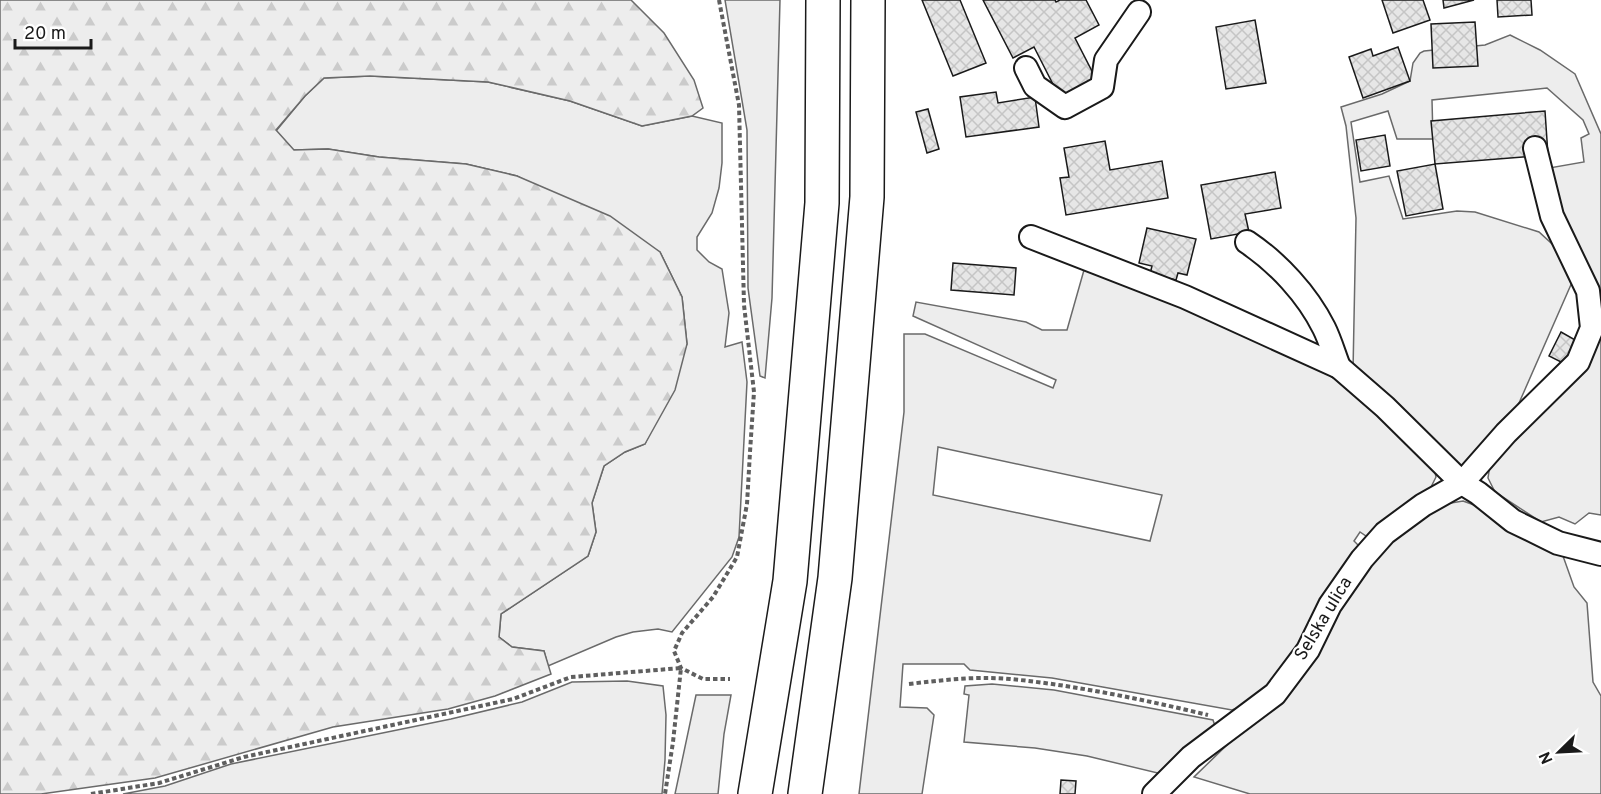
<svg xmlns="http://www.w3.org/2000/svg" width="1601" height="794" font-family="Overpass,sans-serif">
  <style>
    .built { fill: #ededed; stroke: #6a6a6a; stroke-width: 1.5; fill-rule: evenodd }
    .forest { fill: url(#forest-firs); stroke: #6a6a6a; stroke-width: 1.5 }
    .building { fill: url(#building-cross-hatch); stroke: #1a1a1a; stroke-width: 1.5 }
    .lines { fill: none; stroke-linecap: round; stroke-linejoin: round }
    .street-casing { stroke: #1a1a1a; stroke-width: 26 }
    .highway-casing { stroke: #1a1a1a; stroke-width: 36 }
    .path { stroke: #5f5f5f; stroke-width: 4; stroke-dasharray: 4.5 3; stroke-linecap: butt }
    .street { stroke: #fff; stroke-width: 22 }
    .highway { stroke: #fff; stroke-width: 33 }
    .labels { text-anchor: middle; dominant-baseline: central; stroke-width: 4.5; stroke-linejoin: round; paint-order: stroke }
    .street-label { font-size: 18px; fill: #1a1a1a; stroke: #fff }
  </style>
  <defs>
    <pattern id="forest-firs" width="22" height="20" patternUnits="userSpaceOnUse" patternTransform="scale(1.5)"><rect width="22" height="20" fill="#ededed"/><path d="M5 1l3.5 6h-7zM16 11l3.5 6h-7z" fill="#cbcbcb"/></pattern>
    <pattern id="building-cross-hatch" width="8" height="8" patternUnits="userSpaceOnUse" patternTransform="scale(1.5)"><rect width="8" height="8" fill="#e6e6e6"/><path d="M0 0l8 8M0 8l8-8" fill="none" stroke="#c5c5c5"/></pattern>
  </defs>
  <rect width="100%" height="100%" fill="#fff"/>
  <g class="built">
    <path d="M725 0H780L772 298 765 378 760 376 748 288 747 130Z"/>
    <path d="M1510 35 1540 50 1575 74 1601 134V515L1589 513 1575 524 1559 517 1541 522 1495 492 1488 478 1490 465 1595 348 1568 235 1549 168 1584 162 1581 138 1589 134 1583 120 1547 88 1432 100 1433 139H1397L1388 111 1351 122 1360 182 1389 176 1403 219 1457 211 1475 212 1539 232 1563 254 1573 280 1519 403 1504 426 1469 466 1461 467 1353 371 1356 218 1346 126 1341 107 1382 94 1410 81 1413 63 1420 53 1424 51 1485 45Z"/>
    <path d="M370 76 488 82 570 101 642 126 692 116 722 123V163L719 188 712 213 697 237V250L709 262 722 269 729 313 725 347 742 342 747 382 739 537 732 557 672 632 658 629 633 632 616 637 548 666 544 651 512 647 499 637 501 614 588 556 596 532 592 503 604 466 625 452 645 444 687 344 682 297 660 252 517 176 466 164 379 157 328 149 293 150 276 131 305 96 324 78Z"/>
    <path d="M1084 270 1221 321 1315 361 1433 462 1436 477 1429 491 1369 538 1360 532 1354 541 1361 548 1275 683 1250 703 1232 710 1052 678 970 670 964 664H903L900 707 927 708 934 715 922 794H859L904 412V334H925L1053 388 1056 380 913 316 916 302 1026 322 1042 330H1067ZM938 447 1162 495 1150 541 933 495Z"/>
    <path d="M1463 501 1477 506 1563 556 1574 587 1587 603 1593 682 1601 696V794H1250L1194 777 1270 703 1350 584 1401 530 1439 505Z"/>
    <path d="M627 681 663 686 666 715 665 760 662 794H123L165 786 231 764 451 719 522 702 572 682Z"/>
    <path d="M992 684 1054 690 1213 720 1217 732 1170 776 1087 756 1035 748 964 742 969 695 964 694 965 686Z"/>
    <path d="M696 695H731L724 734 718 794H675Z"/>
  </g>
  <path class="forest" d="M0 0H631L664 33 694 80 703 108 692 116 642 126 570 101 488 82 370 76 324 78 305 96 276 130 294 150 328 149 379 157 466 164 517 176 610 216 660 252 682 297 687 344 675 390 645 444 625 452 604 466 592 503 596 532 588 556 501 614 499 637 512 647 544 651 551 674 495 696 448 709 333 727 155 778 41 794H0Z"/>
  <g class="building">
    <path d="M922 0H960L986 63 953 76Z"/>
    <path d="M983 0H1055L1056 2 1060 0H1086L1099 25 1075 38 1097 81 1061 100 1034 47 1013 58Z"/>
    <path d="M1382 0H1423L1430 20 1393 33Z"/>
    <path d="M1443 0H1474L1444 8Z"/>
    <path d="M1497 0H1531L1532 15 1498 17Z"/>
    <path d="M1255 20 1266 83 1226 89 1216 27Z"/>
    <path d="M1475 22 1478 66 1433 68 1431 24Z"/>
    <path d="M1398 47 1410 81 1363 98 1349 57 1371 49 1373 56Z"/>
    <path d="M996 92 998 103 1035 97 1039 127 966 137 960 97Z"/>
    <path d="M928 109 939 149 927 153 916 112Z"/>
    <path d="M1545 111 1548 155 1435 164 1431 121Z"/>
    <path d="M1385 135 1390 166 1361 171 1356 140Z"/>
    <path d="M1105 141 1110 170 1162 161 1168 198 1066 215 1060 178 1069 177 1064 148Z"/>
    <path d="M1435 164 1443 209 1406 216 1397 171Z"/>
    <path d="M1275 172 1281 208 1245 214 1249 232 1211 239 1201 185Z"/>
    <path d="M1147 228 1196 239 1187 275 1178 273 1176 280 1150 274 1152 266 1139 263Z"/>
    <path d="M953 263 1016 268 1014 295 951 290Z"/>
    <path d="M1561 332 1577 341 1565 364 1549 356Z"/>
    <path d="M1061 780 1076 781 1075 794H1060Z"/>
  </g>
  <g class="lines">
    <defs>
      <g id="street">
        <path d="M1026 68 1035 86 1065 107 1102 87 1106 60 1139 12"/>
        <path d="M1031 237 1185 297 1339 367 1385 407 1462 483 1478 493 1513 521 1558 543 1601 554"/>
        <path d="M1247 242C1278 263 1307 294 1324 328 1330 340 1334 354 1339 367"/>
        <path d="M1154 794 1191 757 1275 694 1308 650 1330 605 1362 559 1385 533 1423 505 1462 483 1506 433 1578 362 1592 328 1588 291 1552 216 1535 148"/>
      </g>
      <g id="highway">
        <path d="M755 794 790 581 822 203 823 0"/>
        <path d="M805 794 835 578 867 197 868 0"/>
      </g>
    </defs>
    <use href="#street" class="street-casing"/>
    <use href="#highway" class="highway-casing"/>
    <g class="path">
      <path d="M719 0 739 105 744 305 754 392 750 452 747 504 737 557 713 597 682 633 674 651 681 668 703 679H730"/>
      <path d="M909 684C943 680 976 676 1010 679 1074 685 1146 700 1208 715"/>
      <path d="M91 794 159 783 244 757 513 699 571 677 681 668 673 742 665 794"/>
    </g>
    <use href="#street" class="street"/>
    <use href="#highway" class="highway"/>
  </g>
  <g class="labels">
    <g class="street-label">
      <text transform="translate(1324 619) rotate(-59)">Selska ulica</text>
    </g>
  </g>
  <g transform="translate(1559 752) rotate(246)" stroke="#ffffff" stroke-width="4.5" paint-order="stroke">
  <path d="M0-4.5L10 22L0 15L-10 22Z" fill="#1a1a1a"/>
  <text y="-9" font-size="16" font-weight="bold" text-anchor="middle" fill="#1a1a1a">N</text>
  </g>
  <path d="M15 39v9h76v-9" fill="none" stroke="#1a1a1a" stroke-width="3"/>
  <text x="24" y="39" font-size="18" fill="#1a1a1a" stroke="#ffffff" stroke-width="4.5" paint-order="stroke">20 m</text>
</svg>
